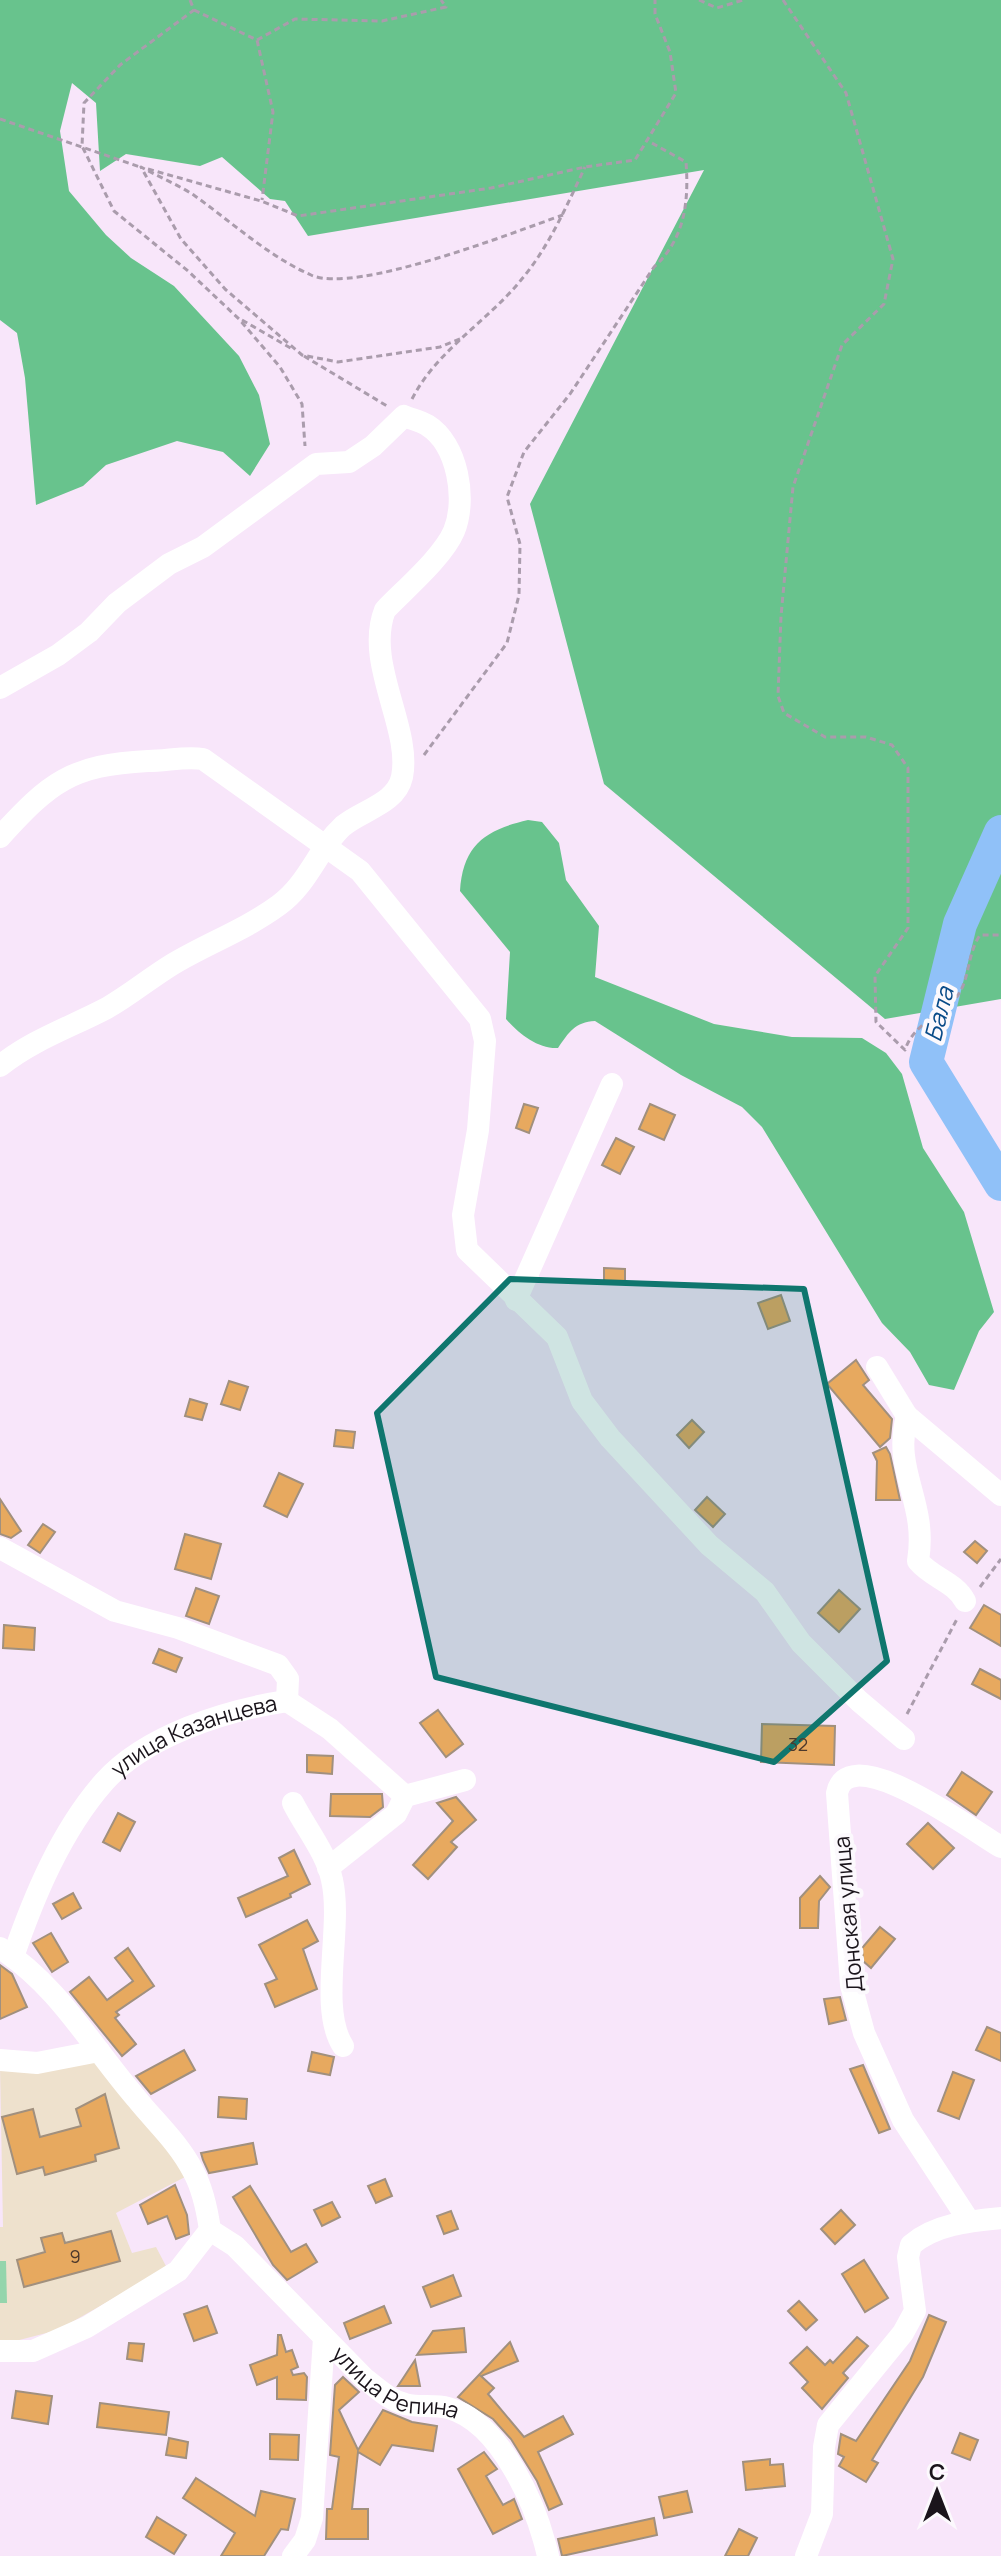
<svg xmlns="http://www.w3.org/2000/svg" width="1001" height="2556" font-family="Manrope,sans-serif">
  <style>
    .education { fill: #eee1cd }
    .green { fill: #94d5ac }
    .forest { fill: #68c38d }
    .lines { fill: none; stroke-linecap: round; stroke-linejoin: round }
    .river { stroke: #90c1f8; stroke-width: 34 }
    .building { fill: #e7a95f; stroke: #a1907e; stroke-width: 2 }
    .path { stroke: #aa9cac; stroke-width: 3; stroke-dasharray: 6 4; stroke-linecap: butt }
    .minor { stroke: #fff; stroke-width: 22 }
    .marked { fill: #0f766e; fill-opacity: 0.2; stroke: #0f766e; stroke-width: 6; stroke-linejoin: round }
    .labels { text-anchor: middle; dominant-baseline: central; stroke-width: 8; stroke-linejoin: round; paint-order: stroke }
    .number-label { font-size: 18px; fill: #4d392c }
    .street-label { font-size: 22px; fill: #1a141b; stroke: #fcf9fd }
    .water-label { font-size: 24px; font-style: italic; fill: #084b88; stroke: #fcf9fd }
  </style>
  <rect width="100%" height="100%" fill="#f8e6fa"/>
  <path class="education" d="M98 2057 175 2152 185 2177 116 2213 132 2253 156 2247 167 2268 58 2330 0 2345V2227H3L0 2066Z"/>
  <path class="green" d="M0 2261H6L7 2303H0Z"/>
  <g class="forest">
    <path d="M0 0H1001V999L885 1019 604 784 530 504 704 170 308 236 285 201 270 199 222 157 200 166 126 154 100 171 96 103 72 83 60 131 69 191 106 235 131 258 174 286 239 356 259 395 270 444 250 476 223 452 177 441 106 465 83 486 36 505 25 378 17 333 0 320Z"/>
    <path d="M528 820 542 822 559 843 566 880 599 926 595 977 714 1024 792 1037 862 1038 886 1053 902 1074 923 1148 964 1212 994 1312 979 1331 954 1390 929 1385 910 1352 882 1323 762 1127 742 1107 681 1075 595 1021C575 1022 569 1032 558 1048 538 1049 519 1034 506 1019L510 952 460 891C463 845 485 830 528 820Z"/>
  </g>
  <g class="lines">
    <path class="river" d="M1001 832 960 924 926 1062 1001 1184"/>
  </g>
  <g class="building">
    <path d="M524 1104 538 1108 529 1133 516 1128Z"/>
    <path d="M650 1104 675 1115 664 1140 639 1129Z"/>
    <path d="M616 1138 634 1147 620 1174 602 1165Z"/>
    <path d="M604 1268 625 1269V1283H604Z"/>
    <path d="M781 1295 790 1321 768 1329 758 1303Z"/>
    <path d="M856 1360 869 1380 863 1385 892 1419 890 1438 880 1447 827 1384Z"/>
    <path d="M229 1381 248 1387 240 1410 221 1404Z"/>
    <path d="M190 1399 207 1404 202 1420 185 1416Z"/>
    <path d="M692 1420 704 1432 689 1448 677 1435Z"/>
    <path d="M336 1430 355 1432 353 1448 334 1446Z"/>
    <path d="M886 1447 890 1454 900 1500H876L877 1461 873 1453Z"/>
    <path d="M279 1473 303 1484 287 1517 264 1506Z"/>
    <path d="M707 1497 725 1514 713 1527 695 1510Z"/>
    <path d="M0 1499 21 1531 11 1538 0 1534Z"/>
    <path d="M43 1524 55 1532 40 1553 28 1545Z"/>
    <path d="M185 1534 221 1544 211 1579 175 1569Z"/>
    <path d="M975 1541 987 1551 977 1563 964 1552Z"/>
    <path d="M196 1588 219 1596 209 1624 186 1616Z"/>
    <path d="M839 1590 860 1609 839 1632 818 1613Z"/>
    <path d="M984 1605 1001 1615V1646L970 1628Z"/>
    <path d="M4 1625 35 1628 34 1650 3 1648Z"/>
    <path d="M159 1649 182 1658 176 1672 153 1663Z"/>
    <path d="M980 1669 1001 1680V1699L972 1684Z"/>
    <path d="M438 1710 463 1744 446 1757 420 1723Z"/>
    <path d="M762 1724 835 1726 834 1765 761 1762Z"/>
    <path d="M307 1755 333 1756 332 1774 307 1772Z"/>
    <path d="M962 1772 992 1792 976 1815 947 1795Z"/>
    <path d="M331 1794H382L383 1807 370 1817 330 1816Z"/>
    <path d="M456 1797 476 1820 451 1842 457 1847 428 1879 413 1865 453 1821 437 1803Z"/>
    <path d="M118 1813 135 1822 120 1851 103 1842Z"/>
    <path d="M928 1823 954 1848 933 1869 907 1844Z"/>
    <path d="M294 1850 310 1884 290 1894 291 1897 246 1917 238 1898 288 1876 279 1858Z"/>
    <path d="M820 1876 830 1887 819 1901 818 1928H800V1898Z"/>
    <path d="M73 1893 81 1908 62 1919 53 1904Z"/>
    <path d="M307 1920 318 1941 303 1949 317 1989 275 2007 265 1984 277 1979 259 1945Z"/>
    <path d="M880 1927 895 1939 871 1968 863 1961 862 1948Z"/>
    <path d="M51 1933 68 1962 52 1972 33 1943Z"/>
    <path d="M128 1948 154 1986 116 2012 119 2015 115 2018 136 2044 122 2056 70 1992 89 1977 107 2000 133 1981 115 1958Z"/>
    <path d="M0 1965 12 1974 27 2007 0 2019Z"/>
    <path d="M840 1997 846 2020 829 2024 824 1999Z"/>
    <path d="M987 2027 1001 2033V2061L976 2050Z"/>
    <path d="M184 2050 195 2070 151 2094 136 2076Z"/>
    <path d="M312 2052 334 2057 330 2075 308 2071Z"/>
    <path d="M863 2065 890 2129 879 2133 850 2069Z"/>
    <path d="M953 2072 974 2080 959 2119 938 2111Z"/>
    <path d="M105 2094 119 2148 95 2155 96 2161 45 2175 43 2167 17 2174 2 2117 33 2109 40 2137 81 2126 76 2109Z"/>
    <path d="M219 2097 247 2099 246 2119 218 2117Z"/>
    <path d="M253 2143 257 2164 209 2173 203 2160 201 2153Z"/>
    <path d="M385 2179 392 2196 376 2203 368 2186Z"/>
    <path d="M175 2185 187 2215 189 2234 176 2239 167 2216 148 2224 140 2205Z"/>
    <path d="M250 2186 291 2252 306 2244 317 2262 287 2280 273 2265 233 2197Z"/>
    <path d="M332 2202 340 2217 322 2226 314 2210Z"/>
    <path d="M841 2210 855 2225 835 2244 821 2229Z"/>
    <path d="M451 2211 458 2229 444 2234 437 2216Z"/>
    <path d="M111 2231 120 2261 24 2287 17 2260 45 2252 41 2238 62 2233 65 2243Z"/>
    <path d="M864 2260 888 2298 865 2312 842 2274Z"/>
    <path d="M453 2275 461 2296 431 2307 423 2287Z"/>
    <path d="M799 2301 817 2320 806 2330 788 2311Z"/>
    <path d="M207 2306 217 2333 194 2341 184 2314Z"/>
    <path d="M384 2306 391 2323 350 2339 344 2323Z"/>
    <path d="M929 2315 946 2322 923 2377 872 2460 878 2463 866 2482 839 2466 844 2457 838 2454 841 2434 856 2441 910 2361Z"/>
    <path d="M464 2328 466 2352 417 2355 433 2331Z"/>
    <path d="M278 2335H281L286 2352 292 2350 298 2367 291 2370 293 2375 304 2373 307 2377 306 2400 277 2399V2377L257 2385 250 2365 277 2355Z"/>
    <path d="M857 2337 868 2346 843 2373 848 2378 822 2409 802 2388 808 2382 790 2363 807 2347 825 2365 830 2360 833 2363Z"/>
    <path d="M510 2342 518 2361 481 2376 494 2388 488 2394 524 2437 563 2416 573 2434 538 2452 562 2504 549 2510 537 2481 511 2439 493 2419 458 2397Z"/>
    <path d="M129 2343 144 2344 142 2361 127 2359Z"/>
    <path d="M415 2360 420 2386H398Z"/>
    <path d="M343 2377 359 2392 339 2410 358 2450 383 2410 412 2422 437 2426 433 2451 392 2445 380 2465 358 2452 352 2509H368V2539H326L327 2509H332L339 2457 330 2455 335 2385Z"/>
    <path d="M16 2391 52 2396 48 2424 12 2418Z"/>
    <path d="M100 2403 169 2412 166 2435 97 2427Z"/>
    <path d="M960 2433 978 2440 970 2460 952 2453Z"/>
    <path d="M270 2434 299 2435 298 2460 270 2459Z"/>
    <path d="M169 2438 188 2442 186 2458 166 2455Z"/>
    <path d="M484 2452 497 2469 486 2476 503 2505 514 2499 522 2519 493 2534 458 2469Z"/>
    <path d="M770 2459V2465L783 2464 785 2486 746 2490 743 2462Z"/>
    <path d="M196 2478 255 2516 261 2491 295 2499 288 2530 281 2529 264 2556H221L235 2533 183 2498Z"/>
    <path d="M687 2491 692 2512 664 2518 659 2497Z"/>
    <path d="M157 2517 186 2535 174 2554 146 2537Z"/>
    <path d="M654 2518 657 2535 562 2556 558 2539Z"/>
    <path d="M739 2529 757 2538 748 2556H725Z"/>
  </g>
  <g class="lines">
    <g class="path">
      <path d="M190 0 194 10 120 65 84 103 82 146 114 211 188 271 239 319 280 367 302 404 305 446"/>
      <path d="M699 0 717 8 743 0"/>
      <path d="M783 0 846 93 893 259 884 304 842 345 793 487 781 616 778 696 784 713 825 737H866L892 745 908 768V928L875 976 876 1022 905 1050C914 1022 942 1017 958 995 970 978 967 954 980 935H1001"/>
      <path d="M194 10 257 40 273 112 262 200"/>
      <path d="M257 40 295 19 382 21 446 7 441 0"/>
      <path d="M0 119 140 167"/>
      <path d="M148 169 261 201 298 216 491 188 585 167 635 160 676 93 670 52 655 14V0"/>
      <path d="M242 320 294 350"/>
      <path d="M460 339 440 347 338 362 302 355 225 289 181 239 141 167C159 177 179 185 195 196 233 223 268 256 311 275 355 295 514 232 563 215"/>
      <path d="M304 356 387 406"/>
      <path d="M412 399C437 350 488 321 521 280 549 247 567 205 585 167"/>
      <path d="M424 755 507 643 519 595 520 544 507 497 524 452 570 394 654 267C685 239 689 201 686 162L650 142"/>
      <path d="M980 1587 1001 1559"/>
      <path d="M907 1714 957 1619"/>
    </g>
    <g class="minor">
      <path d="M0 688 58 655 89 632 117 603 169 564 203 547 316 464 349 462 373 446 404 416C411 419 420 421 427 425 458 444 467 500 454 531 443 557 405 589 385 610 364 663 412 728 402 777 396 804 362 810 343 826 317 850 309 883 279 905 245 930 208 943 173 964 150 978 130 995 107 1008 71 1027 32 1040 0 1066"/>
      <path d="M0 837C50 782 71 765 148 761 167 761 185 756 203 759L360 871 480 1019 485 1041 478 1130 463 1215 467 1250 557 1337 582 1401 610 1438 709 1545 765 1592 801 1643 859 1701 904 1739"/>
      <path d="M516 1300 612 1084"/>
      <path d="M877 1367 907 1416C892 1472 928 1501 918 1561 932 1578 954 1581 965 1601"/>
      <path d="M907 1416 1001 1495"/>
      <path d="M0 1548 115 1611 178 1628 278 1665 288 1679 287 1701"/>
      <path d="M287 1701 330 1729 405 1796"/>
      <path d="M293 1803C305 1827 327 1854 332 1880 343 1927 318 2008 343 2046"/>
      <path d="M328 1868 396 1814 405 1796 465 1780"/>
      <path d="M0 1948C59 1986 91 2046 136 2098 156 2123 178 2142 193 2171 203 2189 207 2209 210 2230L178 2271 87 2327 33 2351H0"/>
      <path id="s1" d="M13 1957C34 1896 61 1831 104 1782 146 1735 227 1710 287 1701"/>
      <path d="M0 2060 37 2063 99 2051"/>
      <path d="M969 2221 903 2120 864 2033 851 1985 837 1793C848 1737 976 1833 1001 1847"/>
      <path id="s2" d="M210 2230 235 2246 364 2378C377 2388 389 2400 405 2404 419 2408 434 2404 448 2408 501 2422 537 2507 548 2556"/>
      <path d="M293 2556 305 2540 312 2518 324 2338"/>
      <path d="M806 2556 822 2514 824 2447 828 2425 903 2333 915 2311 908 2257 911 2245C935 2224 970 2221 1001 2218"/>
    </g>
  </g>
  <path class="marked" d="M510 1279 804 1289 887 1661 774 1762 436 1677 377 1413Z"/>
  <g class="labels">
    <g class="number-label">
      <text x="798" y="1744">32</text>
      <text x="75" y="2256">9</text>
    </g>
    <g class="street-label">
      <text stroke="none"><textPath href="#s1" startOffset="302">улица Казанцева</textPath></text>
      <text transform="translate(848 1914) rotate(-95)">Донская улица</text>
      <text stroke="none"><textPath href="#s2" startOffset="246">улица Репина</textPath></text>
    </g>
    <g class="water-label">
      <text transform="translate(938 1014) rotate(-76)">Бала</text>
    </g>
  </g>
  <g transform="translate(937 2492)" stroke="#fcf9fd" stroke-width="6" paint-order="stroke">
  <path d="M0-6L14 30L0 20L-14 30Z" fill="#1a141b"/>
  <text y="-12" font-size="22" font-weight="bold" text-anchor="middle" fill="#1a141b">С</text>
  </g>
</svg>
